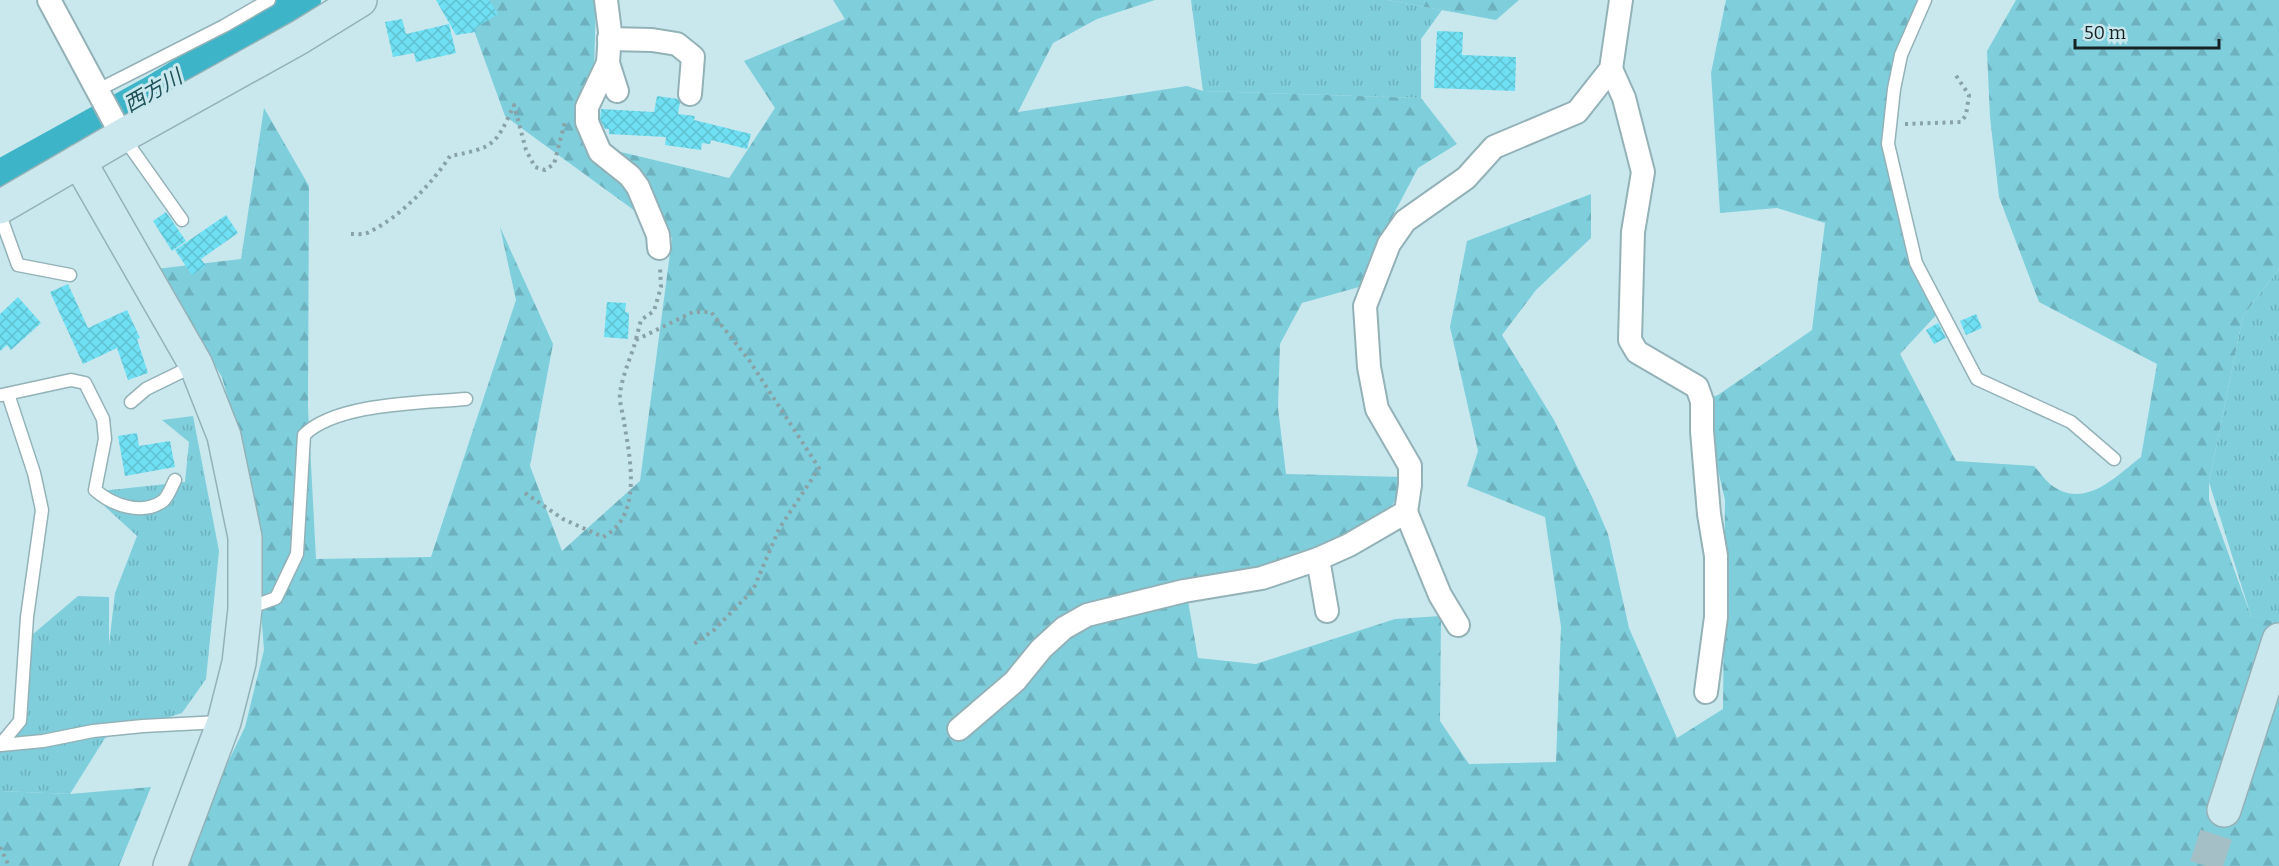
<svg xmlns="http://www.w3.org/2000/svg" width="2279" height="866" font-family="Bitter,'Noto Sans JP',serif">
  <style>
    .grass { fill: url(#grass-tufts) }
    .forest { fill: url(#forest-firs) }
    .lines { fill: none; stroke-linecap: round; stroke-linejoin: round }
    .river { stroke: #3db4c7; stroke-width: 34 }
    .building { fill: url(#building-cross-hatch) }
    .secondary-tunnel { stroke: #a4c0c6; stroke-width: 33; stroke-dasharray: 33 16; stroke-linecap: butt }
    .lane-casing { stroke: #93b2b8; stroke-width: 15 }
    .street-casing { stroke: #93b2b8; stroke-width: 26 }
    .secondary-casing { stroke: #93b2b8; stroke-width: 36 }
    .path { stroke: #89a2a7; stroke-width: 4; stroke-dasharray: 3 4.5; stroke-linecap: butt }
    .lane { stroke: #fff; stroke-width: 12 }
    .street { stroke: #fff; stroke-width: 22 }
    .secondary { stroke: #cae8ed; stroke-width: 33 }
    .labels { text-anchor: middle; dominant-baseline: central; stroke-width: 6; stroke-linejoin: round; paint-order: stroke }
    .water-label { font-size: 21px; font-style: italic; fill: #20525a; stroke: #c8e8ee }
  </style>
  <defs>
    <pattern id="grass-tufts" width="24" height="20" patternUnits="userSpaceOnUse" patternTransform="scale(1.5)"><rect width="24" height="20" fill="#7ecedc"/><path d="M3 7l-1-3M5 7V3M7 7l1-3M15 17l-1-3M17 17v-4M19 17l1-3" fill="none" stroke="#6cb1bd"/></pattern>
    <pattern id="forest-firs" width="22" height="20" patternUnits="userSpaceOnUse" patternTransform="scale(1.5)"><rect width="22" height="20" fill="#7ecedc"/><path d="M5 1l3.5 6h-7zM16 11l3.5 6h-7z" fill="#6cb1bd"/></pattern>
    <pattern id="building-cross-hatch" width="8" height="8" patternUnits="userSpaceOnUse" patternTransform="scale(1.5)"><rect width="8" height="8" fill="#6fe0f3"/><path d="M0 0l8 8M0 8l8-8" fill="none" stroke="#5fc0d0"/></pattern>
  </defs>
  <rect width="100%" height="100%" fill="#c8e8ee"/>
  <g class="grass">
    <path d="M1191 0H1387L1442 10 1421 39V98L1203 91Z"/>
    <path d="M2279 269V624L2251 616 2209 482 2243 316Z"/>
    <path d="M193 416 219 551 206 679 182 713 105 738 70 794 0 791V747L20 721 27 722 26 640 78 596 109 597V645L115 593 137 536 100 502 101 491 185 482 189 442 162 420Z"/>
  </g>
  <g class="forest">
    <path d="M463 0H596L592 145 729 178 775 108 744 61 845 19 833 0H1155L1097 19 1053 43 1018 112 1187 86 1203 91 1421 98 1457 144 1418 168 1390 221 1359 287 1302 303 1280 344 1278 408 1286 474 1402 477 1403 488 1388 512 1324 544 1188 601 1198 658 1256 664 1395 619 1441 616 1440 721 1469 764 1556 762 1561 627 1545 517 1467 486 1478 451 1450 327 1467 241 1591 194V238L1536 290 1502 335 1554 420 1593 499 1608 534 1629 628 1677 738 1723 709 1725 500 1702 401 1718 395 1812 330 1825 223 1777 208 1720 213 1711 73 1726 0H1919L1890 124 1914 254 1939 312 1900 354 1956 461 2034 466C2039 471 2044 479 2050 484 2084 511 2115 477 2141 457L2157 364 2039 302 1999 197 1990 117 1987 51 2016 0H2279V269L2243 316 2209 482V500L2251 616 2279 623V866H184L213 793 245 727 264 650 251 483 222 377 156 269 241 259 264 108 309 186 308 408 316 559 431 557 516 300 500 227 553 344 530 466 562 551 640 481 672 238 505 116Z"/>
    <path d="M1387 0H1519L1496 20Z"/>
    <path d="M151 787 119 866H0V791L70 794Z"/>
  </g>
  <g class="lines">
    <path class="river" d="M0 177 157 90 304 0"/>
  </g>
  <g class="building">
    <path d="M436 0H489L498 14 475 28 476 32 456 35Z"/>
    <path d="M402 19 406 34 449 24 456 53 416 62 414 53 393 57 385 22Z"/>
    <path d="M1437 31 1463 32 1462 55 1516 57 1515 91 1434 88Z"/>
    <path d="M657 96 678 99 680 102 678 114 695 116 694 120 751 134 747 149 711 140 710 144 702 143 701 150 665 145 666 137 609 134V129H605L600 119 601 109 654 112Z"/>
    <path d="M166 212 186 241 172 251 153 221Z"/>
    <path d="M226 215 238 233 201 259 206 266 192 275 175 250Z"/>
    <path d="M68 284 88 328 127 310 140 338 137 339 148 373 128 380 117 348 83 364 50 292Z"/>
    <path d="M18 297 41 323 11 350 7 345 0 351V314Z"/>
    <path d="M607 302 626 303 625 312 629 313 628 339 604 337Z"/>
    <path d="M1976 314 1982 328 1966 335 1960 321Z"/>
    <path d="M1938 323 1946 338 1934 344 1926 330Z"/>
    <path d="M137 433 139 446 170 441 175 467 125 476 118 436Z"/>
  </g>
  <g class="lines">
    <path class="secondary-tunnel" d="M2206 866 2224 810"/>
    <defs>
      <g id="lane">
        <path d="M1925 0 1901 55 1894 89 1888 144 1916 263 1977 379 2071 422 2114 459"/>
        <path d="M98 90 224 26 269 0"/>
        <path d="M124 138 182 220"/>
        <path d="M0 215 18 265 70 275"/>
        <path d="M2 395 71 380 85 383 103 419 105 439 95 490C112 505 142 516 163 501 168 497 172 486 175 480"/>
        <path d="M131 402 146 389 195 365"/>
        <path d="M246 609 276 598 297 554 304 435C336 403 421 403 466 399"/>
        <path d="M0 745 20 721 27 617 42 510 34 473 8 394"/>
        <path d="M1 745 43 741 93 731 143 726 220 722"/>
      </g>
      <g id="street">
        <path d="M49 0 122 136"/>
        <path d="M606 0 610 32 608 63 617 91"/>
        <path d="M609 39 652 40 677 44 693 57 690 94"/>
        <path d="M608 63 587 107V122L600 152 630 176 638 187 658 235 659 248"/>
        <path d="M1611 69 1624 98 1643 172 1633 232 1630 340 1637 352 1697 387 1702 401V431L1709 514 1716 556V617L1706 692"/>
        <path d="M1406 512 1440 595 1458 625"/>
        <path d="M1318 559 1327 611"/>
        <path d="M959 729 1015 681 1041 649 1064 628 1087 615 1184 591 1262 578 1318 559 1349 545 1406 512 1410 485V466L1377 409 1369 367 1365 306 1389 244 1405 221 1466 178 1494 147 1577 112 1611 69 1621 0"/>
      </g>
      <g id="secondary">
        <path d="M79 161 196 365 224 436 245 537V609L239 663 224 722 170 866"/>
        <path d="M0 207 122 136 300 37 360 0"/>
        <path d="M2224 810 2279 640"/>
      </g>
    </defs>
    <use href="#lane" class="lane-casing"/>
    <use href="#street" class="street-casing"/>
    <use href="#secondary" class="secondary-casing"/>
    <g class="path">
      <path d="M1905 124 1961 122 1966 115 1969 95 1955 74"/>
      <path d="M351 234C357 234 364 235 369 232 399 218 432 184 450 156 494 148 496 145 514 105L526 150 535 167 545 170 554 164 565 122"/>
      <path d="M636 339 641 320 654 311 661 287 660 267"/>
      <path d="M525 493 563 519 603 537C643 516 630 458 624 422 623 413 619 402 620 394 622 376 631 357 636 340L693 312H711L749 360 819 468 779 529 753 590 714 630 691 646"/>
      <path d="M0 847 9 866"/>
    </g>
    <use href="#lane" class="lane"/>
    <use href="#street" class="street"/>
    <use href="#secondary" class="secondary"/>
  </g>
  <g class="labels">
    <g class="water-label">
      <text transform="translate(153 91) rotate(-30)">西方川</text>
    </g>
  </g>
  <path d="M2075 39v9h144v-9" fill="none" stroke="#162224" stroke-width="3"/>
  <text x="2084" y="39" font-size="18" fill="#162224" stroke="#c8e8ee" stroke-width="4.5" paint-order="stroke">50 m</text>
</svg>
